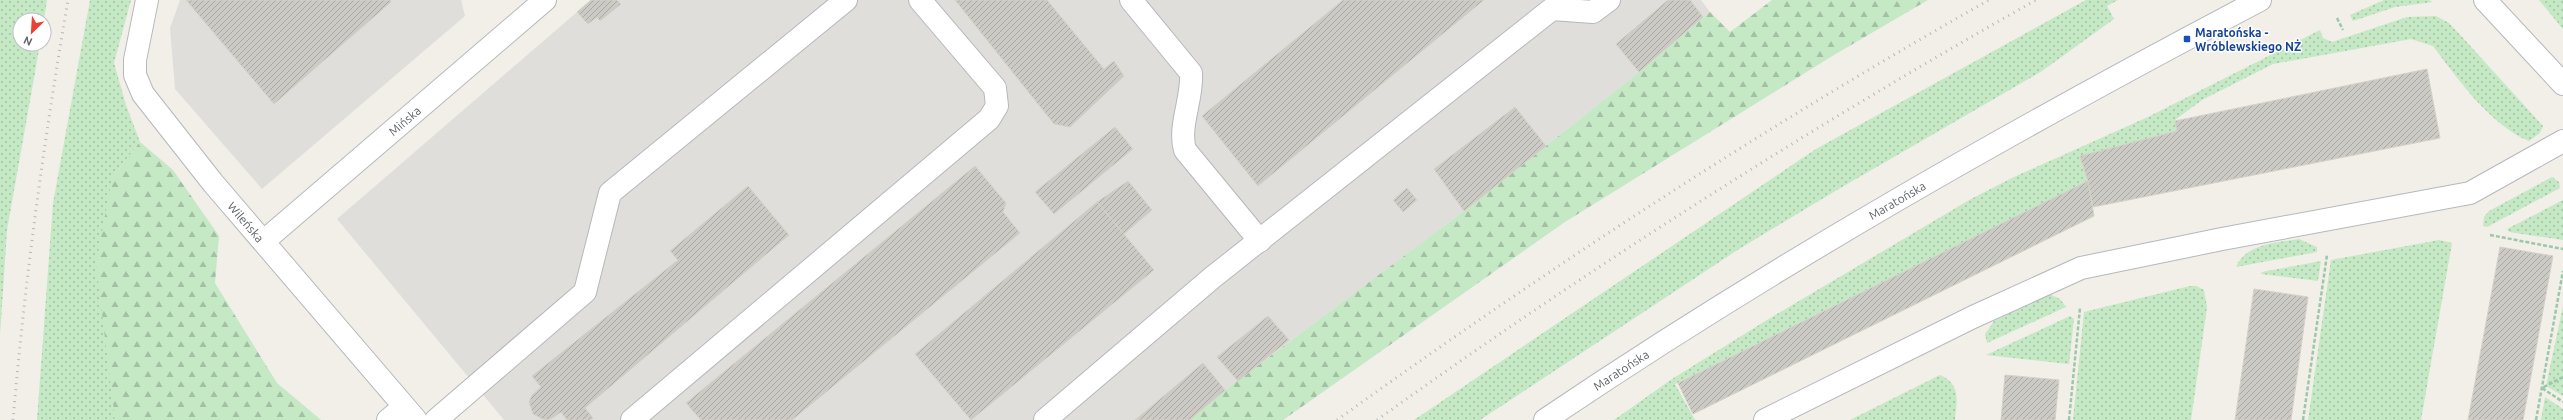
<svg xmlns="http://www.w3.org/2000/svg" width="2563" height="420" font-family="Ubuntu,sans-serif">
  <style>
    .industrial { fill: #e0deda }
    .grass { fill: url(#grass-dots) }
    .forest { fill: url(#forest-firs) }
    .building { fill: url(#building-hatch); stroke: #d6d1c6 }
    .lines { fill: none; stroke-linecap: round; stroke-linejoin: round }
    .minor-casing { stroke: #b5b8bc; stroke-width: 24 }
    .path { stroke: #9cc7a9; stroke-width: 2.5; stroke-dasharray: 4 2; stroke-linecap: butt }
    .minor { stroke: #fff; stroke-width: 22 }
    .rail { stroke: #b6b7b8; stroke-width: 3; stroke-dasharray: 1 5; stroke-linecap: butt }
    .transit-dot { fill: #1a4fb4; stroke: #fff; stroke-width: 1.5 }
    .labels { text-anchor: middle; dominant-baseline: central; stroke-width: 3; stroke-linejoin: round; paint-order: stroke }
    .transit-label { font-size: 12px; font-weight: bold; fill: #164399; stroke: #fff; text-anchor: start }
    .street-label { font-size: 12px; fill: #5f6368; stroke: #fff }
  </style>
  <defs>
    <pattern id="grass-dots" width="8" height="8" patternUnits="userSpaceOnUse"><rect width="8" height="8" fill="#c5e8c5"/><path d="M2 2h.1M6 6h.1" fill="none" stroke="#a3c0a4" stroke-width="1.8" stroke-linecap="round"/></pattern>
    <pattern id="forest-firs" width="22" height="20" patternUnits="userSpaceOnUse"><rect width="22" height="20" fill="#c5e8c5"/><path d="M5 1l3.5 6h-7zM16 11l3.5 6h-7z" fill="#a3c0a4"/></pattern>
    <pattern id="building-hatch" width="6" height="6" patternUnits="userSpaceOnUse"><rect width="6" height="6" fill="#cccac5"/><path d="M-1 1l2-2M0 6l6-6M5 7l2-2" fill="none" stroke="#a9a8a4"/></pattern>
  </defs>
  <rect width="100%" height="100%" fill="#f1efe8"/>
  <g class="industrial">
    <path d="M180 0H461L465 16 262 189 175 89 170 28Z"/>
    <path d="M591 0H1701L1710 12 1639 72 1464 211 1225 390 1190 420H504L337 219Z"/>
  </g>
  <g class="grass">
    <path d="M0 0H47L44 20H20V44H40L7 230 0 336Z"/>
    <path d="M90 0H131L114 63 126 105 140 142 112 178 108 356 115 420H37L53 203Z"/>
    <path d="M2086 0H2118L2107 6 2114 19 2042 71 1837 190 1739 249 1480 420H1414L1816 149Z"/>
    <path d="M2384 0H2429L2433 2 2395 7 2353 21 2350 15Z"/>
    <path d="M2539 0H2563V29Z"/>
    <path d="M2436 16 2449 23 2463 38 2543 126 2540 133 2529 141C2490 125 2458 79 2433 46L2411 39 2273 64 2202 100 2175 120 2177 131 2080 156 2088 181 1675 384 1695 420H1614L1672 379 1767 320 1971 199 2014 177 2148 117 2320 30 2323 38 2332 42 2407 17Z"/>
    <path d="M2552 177 2559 182 2560 188 2487 227 2483 226 2484 217 2489 211Z"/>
    <path d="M2563 200V240L2509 232 2507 229Z"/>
    <path d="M2299 239 2317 247V252L2236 267C2246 243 2277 243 2299 239Z"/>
    <path d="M2439 240 2452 243 2421 420H2308L2331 260Z"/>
    <path d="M2321 261 2318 281 2261 274 2262 272Z"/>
    <path d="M2190 286H2196L2204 290 2207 307 2191 420H2073L2084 312Z"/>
    <path d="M2049 294 2060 299 2066 307 1987 343 1985 334 1994 321Z"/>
    <path d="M2563 306V396L2546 386Z"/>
    <path d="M2070 316 2074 319 2069 364 1986 355Z"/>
    <path d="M1940 375C1961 384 1957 401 1955 420H1850Z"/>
    <path d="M2545 397 2563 409V420H2541Z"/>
  </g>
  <g class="forest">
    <path d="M1772 0H1928L1834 55 1565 222 1283 420H1190L1225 390 1464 211 1639 72 1710 12 1730 32Z"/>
    <path d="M140 142 173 170 219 236 215 283 277 383 321 420H115L96 264 112 178Z"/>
  </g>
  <g class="building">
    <path d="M186 0H390L391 2 274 104Z"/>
    <path d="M591 0H617L621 4 600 21 597 17 588 24 577 12Z"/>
    <path d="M955 0H1047L1104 69 1114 61 1124 76 1070 127 1054 124Z"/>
    <path d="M1343 0H1484L1258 186 1202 116Z"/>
    <path d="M1668 0H1690L1703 17 1639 72 1616 44Z"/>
    <path d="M2427 69 2440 138 2093 207 2088 181 2080 156 2177 131 2175 121Z"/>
    <path d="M1515 107 1546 146 1464 211 1434 169Z"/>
    <path d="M1115 127 1133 149 1054 214 1035 192Z"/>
    <path d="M975 166 1006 203 1003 212 1020 233 792 420H701L686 403Z"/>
    <path d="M1128 181 1152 210 1124 234 1097 202Z"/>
    <path d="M2088 181 2094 216 1693 414 1678 383Z"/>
    <path d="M748 186 789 235 585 408 593 418 591 420H567L561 412 551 419 544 420 533 414 529 402 532 395 541 387 532 376 678 260 670 251Z"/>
    <path d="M1407 188 1417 200 1403 212 1393 200Z"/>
    <path d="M1097 202 1154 270 971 420 915 354Z"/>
    <path d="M2500 247 2553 256 2523 420H2468Z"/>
    <path d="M2254 289 2308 297 2291 420H2235Z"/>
    <path d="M1268 316 1289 340 1238 381 1217 357Z"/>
    <path d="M1203 363 1225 390 1190 420H1135Z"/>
    <path d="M2005 375 2059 380 2055 420H2001Z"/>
  </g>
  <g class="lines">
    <defs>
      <g id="minor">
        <path id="s1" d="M147 0 135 60V75L143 94 213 183 416 420"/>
        <path d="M1131 0 1191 73C1193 98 1178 126 1185 150L1260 241"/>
        <path d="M2485 0 2563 84"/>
        <path id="s2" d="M264 241 545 0"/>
        <path d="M388 420 404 407"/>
        <path d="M436 420 585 292 610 193 846 0"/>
        <path d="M632 420 989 119 997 106 995 88 920 0"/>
        <path d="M1045 420 1213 277 1552 9 1593 12 1609 0"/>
        <path id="s3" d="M1545 420C1774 265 2015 129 2260 0"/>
        <path d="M1765 420 1973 317 2081 268 2222 239 2470 193 2563 141"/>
      </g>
    </defs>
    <use href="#minor" class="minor-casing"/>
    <g class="path">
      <path d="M2337 18 2343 30"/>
      <path d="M2490 235 2563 249"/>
      <path d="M2563 377 2542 388 2563 402"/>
      <path d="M2069 420 2080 308"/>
      <path d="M2303 420 2327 255"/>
      <path d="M2536 420 2563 271"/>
    </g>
    <use href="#minor" class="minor"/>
    <g class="rail">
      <path d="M13 420C25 279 44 140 68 0"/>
      <path d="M1337 420C1547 269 1764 127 1989 0"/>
      <path d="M1377 420C1589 268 1809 128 2036 0"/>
    </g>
  </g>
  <rect class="transit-dot" x="2183" y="35" width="8" height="8" rx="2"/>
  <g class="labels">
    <g class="transit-label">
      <text x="2195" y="32">Maratońska -<tspan x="2195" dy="14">Wróblewskiego NŻ</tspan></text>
    </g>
    <g class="street-label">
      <text stroke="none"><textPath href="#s2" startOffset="185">Mińska</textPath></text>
      <text stroke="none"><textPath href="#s3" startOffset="415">Maratońska</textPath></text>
      <text stroke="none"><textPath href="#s1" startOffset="261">Wileńska</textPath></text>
      <text stroke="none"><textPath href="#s3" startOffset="91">Maratońska</textPath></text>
    </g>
  </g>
  <g transform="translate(32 32) rotate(205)"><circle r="19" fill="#ffffff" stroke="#bfc1c3"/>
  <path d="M0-3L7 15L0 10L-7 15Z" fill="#ea4335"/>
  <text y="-6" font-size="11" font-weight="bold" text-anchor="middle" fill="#5f6368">N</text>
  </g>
</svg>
